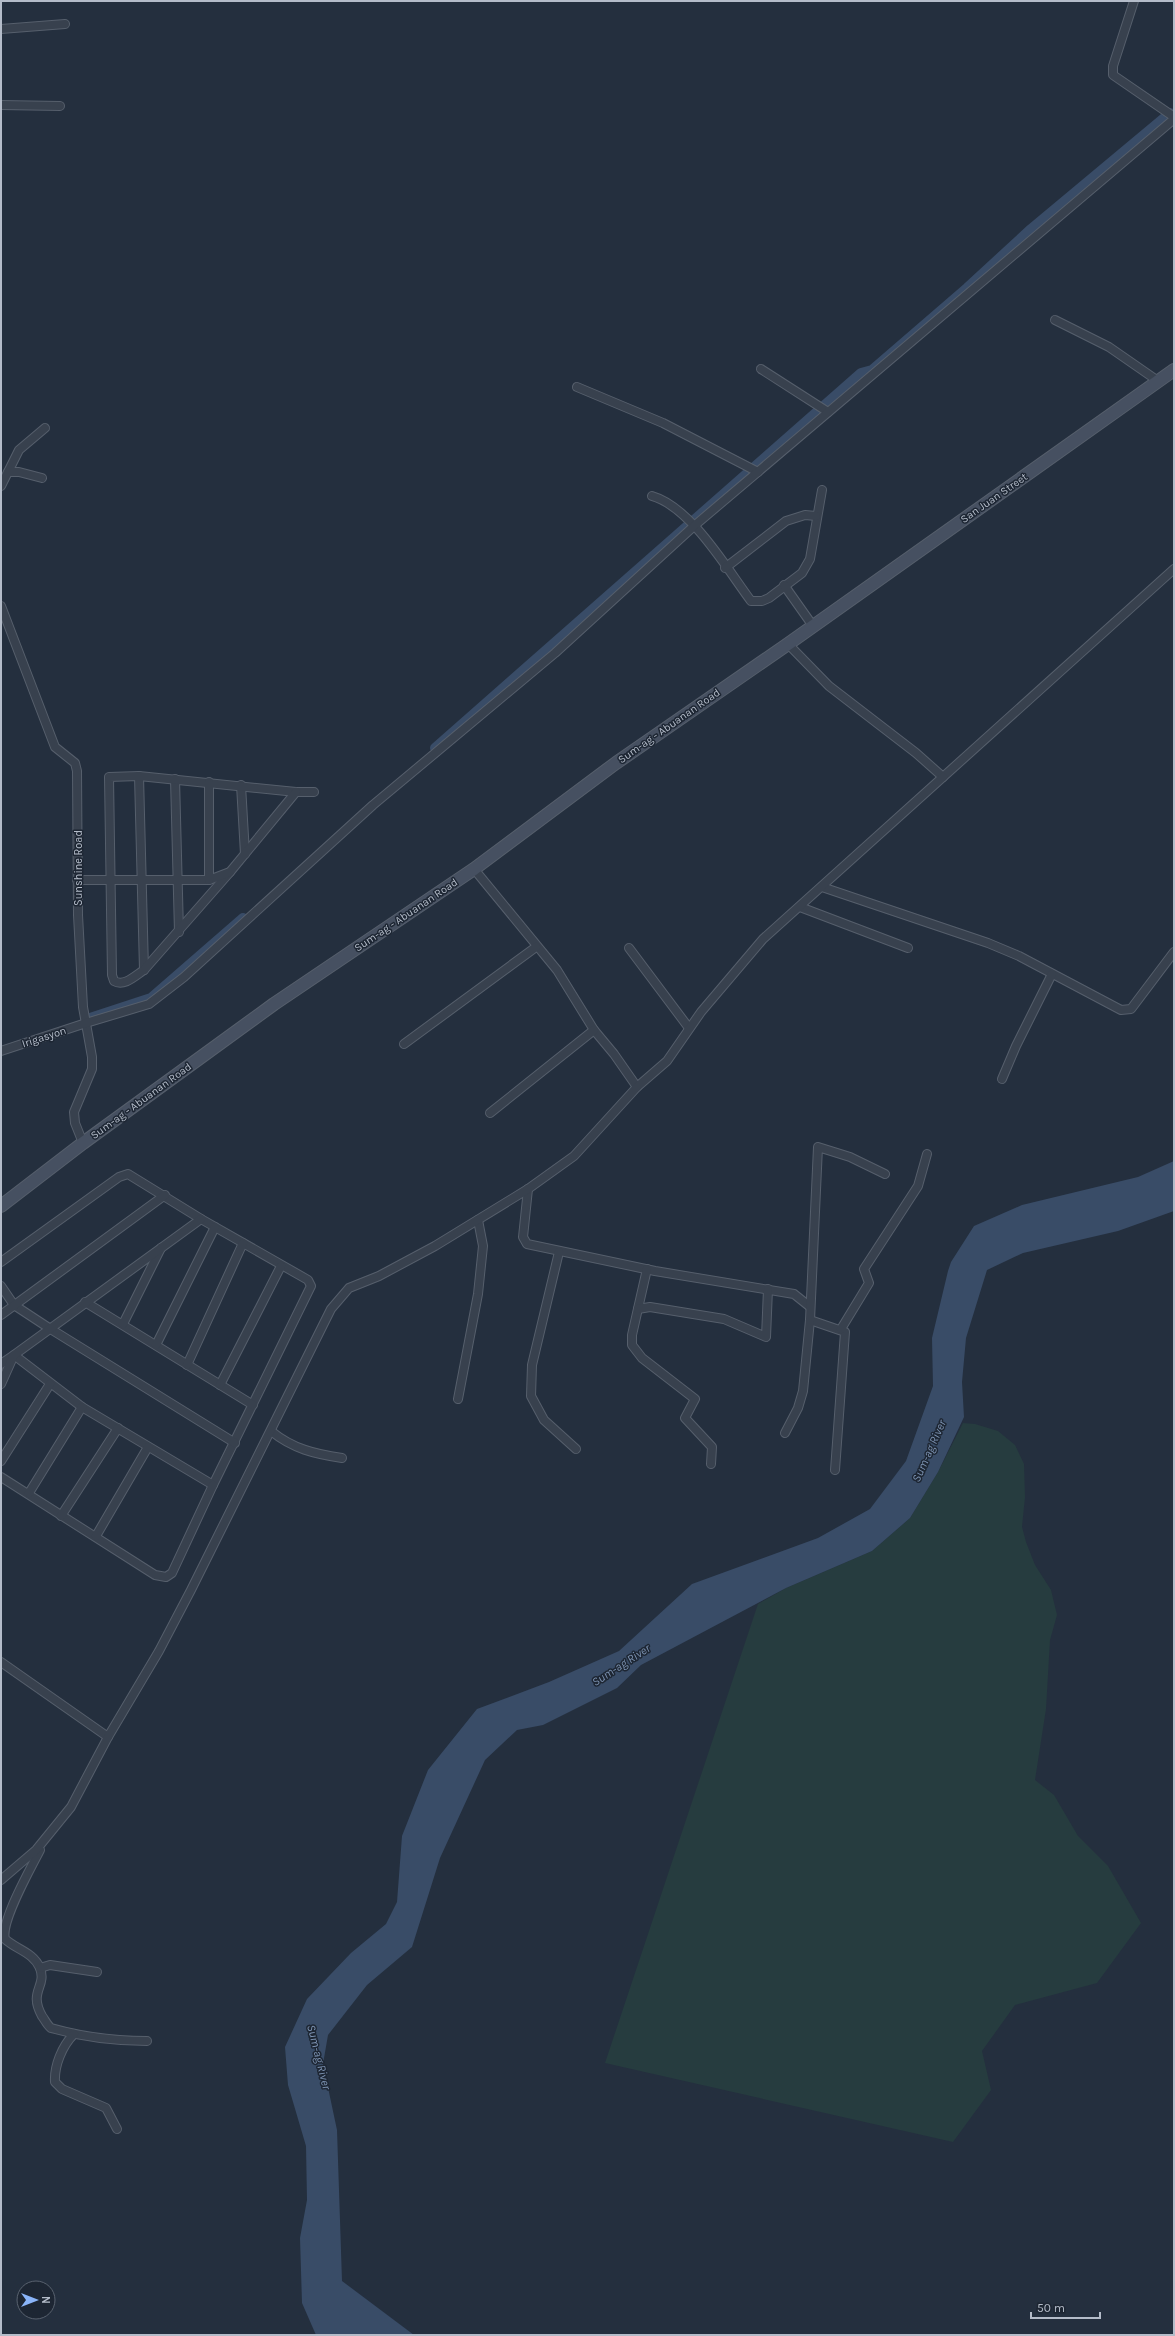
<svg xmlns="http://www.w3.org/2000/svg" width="1175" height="2336" font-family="Karla,sans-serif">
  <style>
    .green { fill: #263c3f }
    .water { fill: #394c67 }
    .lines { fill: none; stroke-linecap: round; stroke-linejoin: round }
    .canal { stroke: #394c67; stroke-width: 10 }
    .street-casing { stroke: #565f6c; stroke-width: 10 }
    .secondary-casing { stroke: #565f6c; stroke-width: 14 }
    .street { stroke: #38414e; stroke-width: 8 }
    .secondary { stroke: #465061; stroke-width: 12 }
    .labels { text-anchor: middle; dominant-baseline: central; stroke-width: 3; stroke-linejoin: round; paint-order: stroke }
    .street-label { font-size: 11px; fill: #b4bcc9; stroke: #1d2633 }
    .water-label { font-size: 12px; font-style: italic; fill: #7c92b1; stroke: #1d2633 }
  </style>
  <rect width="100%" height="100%" fill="#242f3e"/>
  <path class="green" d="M963 1423 975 1424 998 1431 1015 1445 1024 1464 1025 1497 1022 1527 1026 1542 1035 1565 1051 1590 1057 1615 1050 1640 1046 1709 1035 1780 1054 1795 1078 1836 1108 1866 1141 1923 1097 1983 1015 2005 982 2051 991 2090 953 2142 605 2063 758 1604 786 1588 872 1551 910 1518 938 1472Z"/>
  <path class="water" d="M1174 1161V1211L1118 1231 1023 1253 987 1270 966 1338 962 1382 964 1417 938 1472 910 1518 872 1551 786 1588 641 1665 617 1688 543 1725 517 1730 485 1760 440 1858 412 1947 367 1985 328 2035 323 2064 337 2130 342 2281 414 2335H316L302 2303 300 2238 307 2200 306 2146 288 2085 285 2047 307 1999 351 1953 386 1924 397 1902 402 1836 428 1770 477 1709 549 1682 619 1651 692 1584 818 1538 870 1509 906 1461 933 1386 932 1338 948 1271 951 1262 974 1226 1022 1205 1138 1177Z"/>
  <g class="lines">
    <g class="canal">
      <path d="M435 748 861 373 872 370 967 288 1031 229 1170 113"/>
      <path d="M90 1018 151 998 243 918"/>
    </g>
    <defs>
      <g id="street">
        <path d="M1134 1 1113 66V75L1174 117"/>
        <path d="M1 29 65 24"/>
        <path d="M1 105 60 106"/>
        <path d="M1055 320 1109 347 1158 381"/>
        <path d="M761 369 828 412"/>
        <path d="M577 387 663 423 758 472"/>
        <path d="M8 472 19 450 45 428"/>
        <path d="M1 486 8 472H19L42 478"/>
        <path d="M652 496C691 507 727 569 751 601H762L769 598 802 573 810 559 822 490"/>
        <path d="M725 568 786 521 805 515 816 516"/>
        <path d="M784 585 813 626"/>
        <path d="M1 606 55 747 75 763 77 771 78 915 83 1007 92 1057V1069L74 1112 75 1123 83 1143"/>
        <path d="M788 644 829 686 916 753 943 777 1174 569"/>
        <path d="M139 776 144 970"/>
        <path d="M175 779 179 932"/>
        <path d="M241 785 245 854"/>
        <path d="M474 869 557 970 594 1030 614 1054 637 1087"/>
        <path d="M230 872 144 970C135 976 124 987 114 981L112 975 109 777 139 776 296 792H314"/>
        <path d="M77 880H209L230 872 296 792"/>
        <path d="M209 880V782"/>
        <path d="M822 887 988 943 1019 956 1121 1010 1131 1009 1174 952"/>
        <path d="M800 907 908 948"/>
        <path d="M629 948 689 1028"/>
        <path d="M404 1044 536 947"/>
        <path d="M1 1051 86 1023 149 1004 184 977 373 805 555 653 694 526 1174 119"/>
        <path d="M1002 1079 1016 1046 1052 974"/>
        <path d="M490 1113 594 1030"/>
        <path d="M528 1189 523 1237 527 1244 655 1271 794 1294 809 1306"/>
        <path d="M559 1252 532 1365 531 1396 544 1420 576 1449"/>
        <path d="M1 1262 119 1177 128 1174 201 1219 308 1280 311 1286 213 1485 82 1407 14 1355 1 1364"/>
        <path d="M647 1269 632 1335V1345L642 1358 695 1399 685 1418 712 1447 711 1464"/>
        <path d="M1 1286 14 1305 49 1328 235 1443"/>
        <path d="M85 1302 253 1405"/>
        <path d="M638 1309 650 1307 724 1319 766 1337 768 1289"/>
        <path d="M1 1315 165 1195"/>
        <path d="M810 1320 845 1332 835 1470"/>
        <path d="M123 1324 161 1248"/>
        <path d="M841 1329 869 1283 864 1269 918 1186 927 1154"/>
        <path d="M156 1345 215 1227"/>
        <path d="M187 1365 243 1243"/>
        <path d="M1 1384 14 1355 201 1219"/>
        <path d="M220 1385 281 1266"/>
        <path d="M458 1399 478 1294 483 1246 478 1220"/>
        <path d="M271 1431C293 1449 315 1454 342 1458"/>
        <path d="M785 1433 798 1408 803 1391 810 1320 818 1147 850 1157 885 1174"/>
        <path d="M1 1461 50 1384"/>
        <path d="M1 1477 155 1575 166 1577 172 1573 213 1485"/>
        <path d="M29 1493 82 1407"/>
        <path d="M61 1516 118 1428"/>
        <path d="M96 1536 148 1447"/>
        <path d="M1 1662 108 1737"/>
        <path d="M40 1850C31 1868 0 1922 5 1939 17 1950 33 1952 40 1968 47 1987 28 1991 42 2016 45 2020 47 2025 51 2028 83 2037 114 2041 147 2041"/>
        <path d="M1 1880 36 1850 71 1807 108 1737 159 1651 191 1590 331 1309 349 1288 379 1276 435 1246 528 1189 574 1156 637 1087 667 1061 701 1012 763 939 943 777"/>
        <path d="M40 1968 50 1965 97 1972"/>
        <path d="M74 2034C62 2046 54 2066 55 2082L62 2089 106 2108 117 2129"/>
      </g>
      <path id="secondary" d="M1 1206 83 1143 274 1004 474 869 616 763 788 644 1174 370"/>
    </defs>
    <use href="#street" class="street-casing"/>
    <use href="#secondary" class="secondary-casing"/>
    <use href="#street" class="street"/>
    <use href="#secondary" class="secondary"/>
  </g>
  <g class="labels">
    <g class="street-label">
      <text transform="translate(994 498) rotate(-35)">San Juan Street</text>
      <text transform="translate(669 726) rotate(-35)">Sum-ag - Abuanan Road</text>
      <text transform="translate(78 868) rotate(-90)">Sunshine Road</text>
      <text transform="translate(406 915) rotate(-34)">Sum-ag - Abuanan Road</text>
      <text transform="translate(44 1037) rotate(-18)">Irigasyon</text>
      <text transform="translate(141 1101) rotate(-36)">Sum-ag - Abuanan Road</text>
    </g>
    <g class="water-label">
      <text transform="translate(929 1451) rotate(-66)">Sum-ag River</text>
      <text transform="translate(621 1665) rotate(-33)">Sum-ag River</text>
      <text transform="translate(319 2057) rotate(76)">Sum-ag River</text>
    </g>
  </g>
  <rect width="1175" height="2336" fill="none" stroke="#b4bcc9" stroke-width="4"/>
  <g transform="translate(36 2300) rotate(90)"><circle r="19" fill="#1d2633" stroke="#59626f"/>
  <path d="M0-3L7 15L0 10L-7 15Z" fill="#8ab4f8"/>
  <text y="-6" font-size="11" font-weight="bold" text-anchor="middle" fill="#b4bcc9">N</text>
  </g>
  <path d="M1031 2312v6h69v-6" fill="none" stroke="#b4bcc9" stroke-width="2"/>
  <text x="1037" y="2312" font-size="12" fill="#b4bcc9" stroke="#1d2633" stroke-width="3" paint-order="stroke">50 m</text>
</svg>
